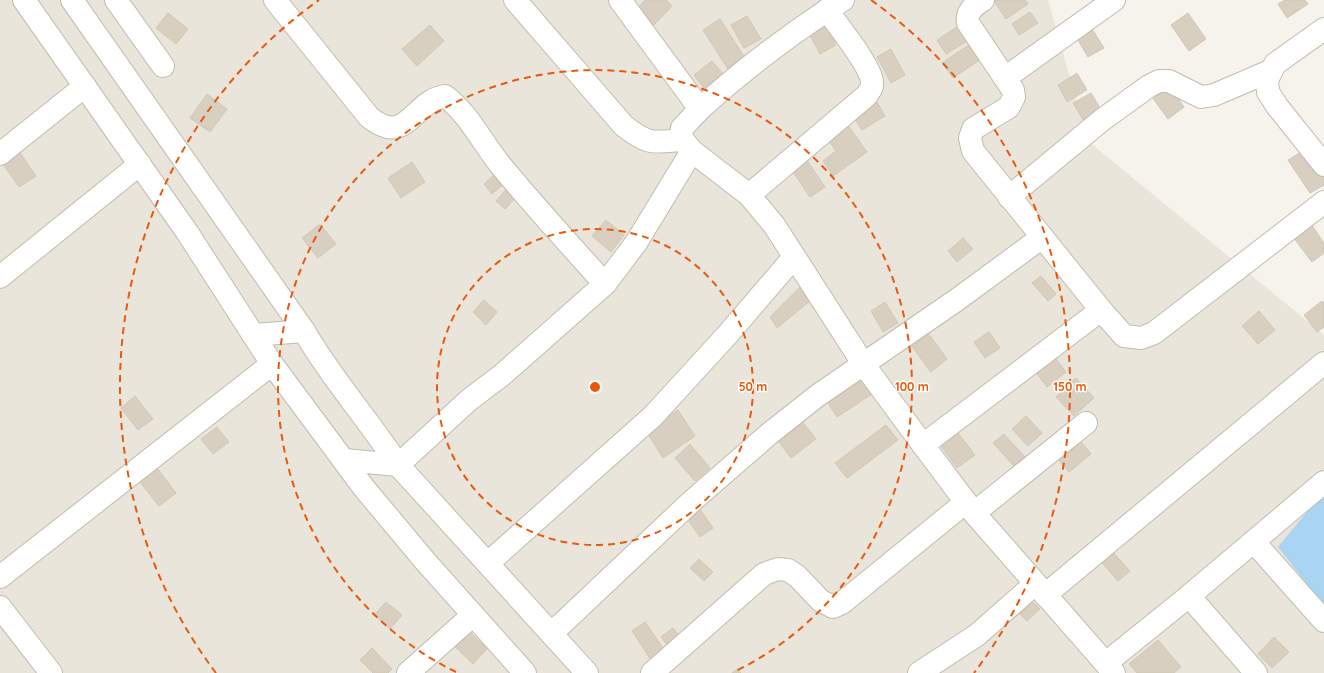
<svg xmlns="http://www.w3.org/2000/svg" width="1324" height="673" font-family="Quicksand,sans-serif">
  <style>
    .residential { fill: #eae5da }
    .water { fill: #a9d4f2 }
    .building { fill: #d8cfc1; stroke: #d3c7b4 }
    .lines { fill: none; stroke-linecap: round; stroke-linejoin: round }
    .street-casing { stroke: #c2bbae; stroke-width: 24 }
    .street { stroke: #fff; stroke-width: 22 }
    .ring { fill: none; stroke: #e8590c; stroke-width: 2; stroke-dasharray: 7 5 }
    .centre { fill: #e8590c; stroke: #fff; stroke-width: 2 }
    .ring-label { font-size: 12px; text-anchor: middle; font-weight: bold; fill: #e8590c; stroke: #fff; stroke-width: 3; stroke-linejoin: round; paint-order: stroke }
  </style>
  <rect width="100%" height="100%" fill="#f6f3ec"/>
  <path class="residential" d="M0 0H1048L1088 141 1324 335V673H0Z"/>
  <path class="water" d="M1324 494V606L1278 547 1320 496Z"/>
  <g class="building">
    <path d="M645 0H666L672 6 653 26 636 10Z"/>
    <path d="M996 0H1025L1028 4 1006 19 994 1Z"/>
    <path d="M1285 0H1305L1308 4 1287 18 1278 4Z"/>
    <path d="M1030 12 1038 23 1019 35 1012 24Z"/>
    <path d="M168 13 188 29 176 44 156 28Z"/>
    <path d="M1188 13 1206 39 1189 51 1171 25Z"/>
    <path d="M747 16 761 39 744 48 731 25Z"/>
    <path d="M720 19 745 58 728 69 703 30Z"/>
    <path d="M823 20 836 45 820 54 807 30Z"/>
    <path d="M1089 24 1104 48 1088 57 1074 33Z"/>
    <path d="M430 25 444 41 417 66 402 49Z"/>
    <path d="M957 27 967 41 946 54 937 40Z"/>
    <path d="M970 44 981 59 953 78 942 63Z"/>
    <path d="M891 49 905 75 891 83 877 57Z"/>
    <path d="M712 61 723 74 704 88 694 75Z"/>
    <path d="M1077 73 1087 90 1067 102 1058 85Z"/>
    <path d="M1167 83 1184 107 1168 119 1150 94Z"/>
    <path d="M1091 93 1103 113 1085 123 1073 103Z"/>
    <path d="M207 94 227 109 210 132 190 118Z"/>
    <path d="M877 102 885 116 862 130 853 116Z"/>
    <path d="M847 124 867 152 833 176 823 161 836 151 827 138Z"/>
    <path d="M16 147 36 176 19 187 0 160Z"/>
    <path d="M1308 148 1324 174V185L1310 193 1288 160Z"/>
    <path d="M806 159 825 187 810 197 791 169Z"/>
    <path d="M412 162 425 182 401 198 388 178Z"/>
    <path d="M496 173 505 183 492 194 484 184Z"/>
    <path d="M508 187 517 196 505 209 496 201Z"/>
    <path d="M606 220 624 235 611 252 592 236Z"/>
    <path d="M320 224 336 244 318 258 302 238Z"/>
    <path d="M1311 224 1324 243V253L1312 262 1293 237Z"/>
    <path d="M963 238 973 249 957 262 948 251Z"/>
    <path d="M1041 276 1056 294 1048 301 1032 283Z"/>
    <path d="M801 286 810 301 777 328 770 317Z"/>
    <path d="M484 300 497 312 486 325 473 312Z"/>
    <path d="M1322 301 1324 303V327L1317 332 1304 315Z"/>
    <path d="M885 302 898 323 883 332 871 311Z"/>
    <path d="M1259 311 1275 330 1258 344 1242 326Z"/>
    <path d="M925 329 947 359 931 372 908 341Z"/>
    <path d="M989 332 1000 348 985 358 974 342Z"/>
    <path d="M1050 351 1066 372 1047 387 1031 366Z"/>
    <path d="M857 372 872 394 837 417 823 395Z"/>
    <path d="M1076 378 1094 398 1074 416 1056 397Z"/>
    <path d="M135 396 153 419 138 430 121 408Z"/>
    <path d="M678 410 695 436 663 458 646 431Z"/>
    <path d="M1026 416 1042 433 1028 446 1012 429Z"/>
    <path d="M800 419 816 439 791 458 776 438Z"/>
    <path d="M886 425 898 440 847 478 835 463Z"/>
    <path d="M217 427 229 442 213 454 201 439Z"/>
    <path d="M955 429 975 455 957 468 938 442Z"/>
    <path d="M1004 434 1025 457 1014 466 993 443Z"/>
    <path d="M1075 434 1091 454 1069 472 1053 453Z"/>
    <path d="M690 444 710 468 695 481 675 458Z"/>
    <path d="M157 468 176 493 159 506 140 482Z"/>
    <path d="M698 506 713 528 700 537 685 516Z"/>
    <path d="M1108 547 1130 571 1118 581 1097 557Z"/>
    <path d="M699 559 713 572 704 581 690 568Z"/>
    <path d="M1030 599 1040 609 1027 621 1017 611Z"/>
    <path d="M386 602 402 615 390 629 374 615Z"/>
    <path d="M645 622 665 651 651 660 632 631Z"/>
    <path d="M466 628 487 649 473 664 451 643Z"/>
    <path d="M673 628 682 639 670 649 661 637Z"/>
    <path d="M1274 637 1289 652 1272 668 1258 654Z"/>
    <path d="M1158 640 1181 667 1174 673H1137L1129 664Z"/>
    <path d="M372 648 392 669 388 673H373L360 660Z"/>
    <path d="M737 669 741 673H732Z"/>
  </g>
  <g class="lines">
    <defs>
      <g id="street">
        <path d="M24 0 187 232 272 364 364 488 425 561 525 673"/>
        <path d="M72 0 304 331C331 378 368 419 398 465L587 673"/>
        <path d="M116 0 163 66"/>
        <path d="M275 0 369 117C407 148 412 101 445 96 469 114 483 144 502 167 535 207 570 245 605 284"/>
        <path d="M515 0 624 126C650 146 653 142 683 140"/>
        <path d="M620 0 700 109C747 66 790 34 843 0"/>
        <path d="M983 0C974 6 966 11 968 23L1013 90 1014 97 1009 107 973 129 970 138 973 151 1101 310"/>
        <path d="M1324 29 1275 64 1267 80 1268 92 1277 106 1324 165"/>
        <path d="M1005 78 1114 0"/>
        <path d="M700 109 682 128 681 134 683 140 692 151 749 195 774 225 864 365 923 445 974 513 1114 673"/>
        <path d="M0 154 85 86"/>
        <path d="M749 195 866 96C869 92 873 88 872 82 871 66 838 26 827 10"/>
        <path d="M1009 197 1102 120 1149 86 1159 81H1169L1201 97 1214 95 1270 71"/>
        <path d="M0 277 140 164"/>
        <path d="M253 335 304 331"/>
        <path d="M923 445 1101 310 1124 336 1141 338 1154 333 1324 202"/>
        <path d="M344 460 398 465 469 400 502 375 605 284 636 243 692 151"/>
        <path d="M974 513 1086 423"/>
        <path d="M1254 542 1324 621"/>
        <path d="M488 563 653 416 728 334 794 257"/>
        <path d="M0 577 272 364"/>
        <path d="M1045 595 1324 363"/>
        <path d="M1189 596 1256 673"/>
        <path d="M0 607 51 673"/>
        <path d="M552 633 692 501 769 434 817 396 958 299 1041 238"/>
        <path d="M1106 663 1189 596 1324 482"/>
        <path d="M408 673 473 615"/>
        <path d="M652 673 764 574 778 569 788 570 797 576 821 601 833 607 842 603 966 502"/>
        <path d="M919 673 977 635 1035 584"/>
      </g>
    </defs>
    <use href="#street" class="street-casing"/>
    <use href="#street" class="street"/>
  </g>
  <g class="ring">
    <circle cx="595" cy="387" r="158"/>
    <path d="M456 672A317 317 0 1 1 734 672"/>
    <path d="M216 673A475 475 0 0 1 319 0M871 0A475 475 0 0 1 974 673"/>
  </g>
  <circle cx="595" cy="387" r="6" class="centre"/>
  <g class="ring-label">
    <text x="753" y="391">50 m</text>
    <text x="912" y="391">100 m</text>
    <text x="1070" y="391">150 m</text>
  </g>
</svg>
